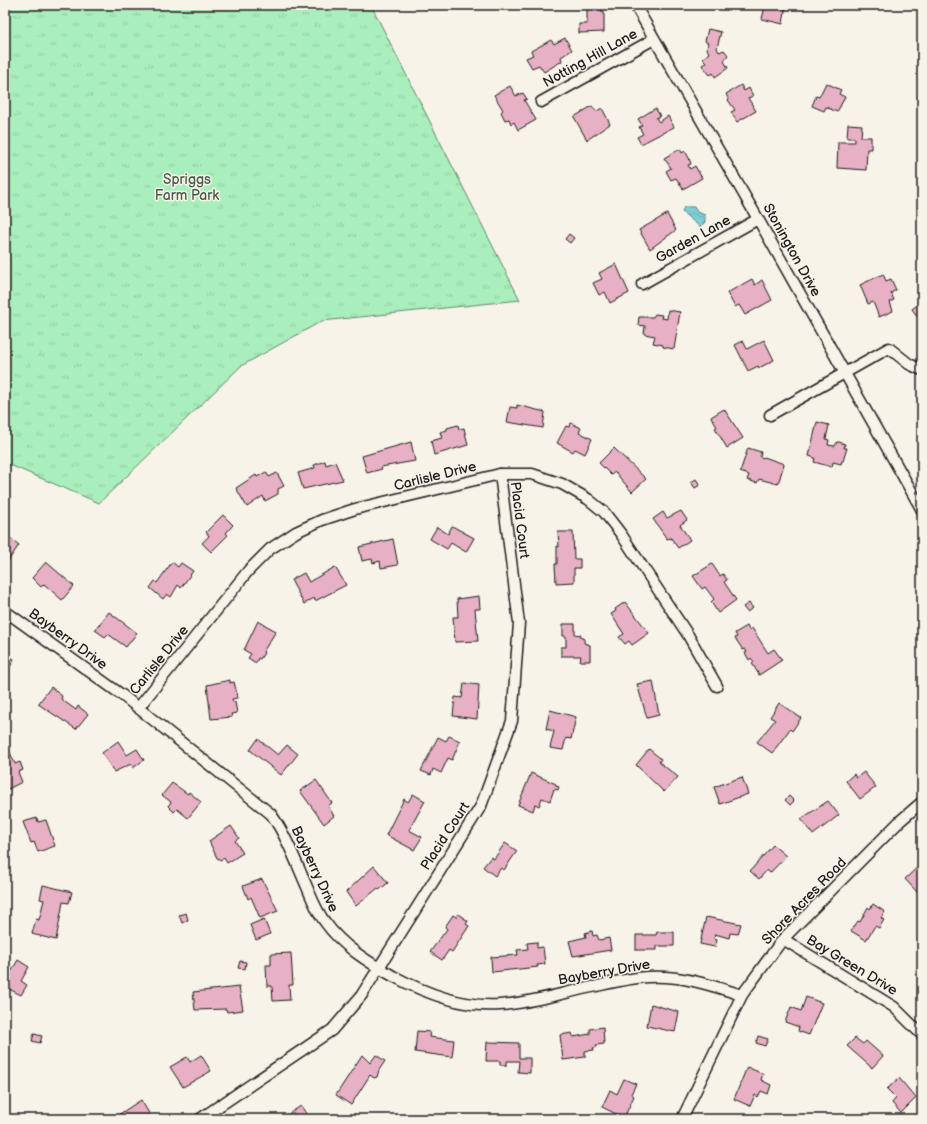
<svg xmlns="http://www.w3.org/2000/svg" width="927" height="1124" font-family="'Balsamiq Sans',sans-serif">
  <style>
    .grass { fill: url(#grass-tufts); stroke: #62866c }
    .water { fill: url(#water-waves); stroke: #56878a }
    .building { fill: #e8b0c4; stroke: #1c1c1c }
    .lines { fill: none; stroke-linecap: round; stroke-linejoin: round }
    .minor-casing { stroke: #1c1c1c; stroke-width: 13 }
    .minor { stroke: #f7f3e8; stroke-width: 10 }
    .labels { text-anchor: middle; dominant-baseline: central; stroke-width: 3; stroke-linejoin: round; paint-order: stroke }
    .street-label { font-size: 14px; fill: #1c1c1c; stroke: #f7f3e8 }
    .park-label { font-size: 14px; fill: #465b4c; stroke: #f7f3e8 }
  </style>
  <defs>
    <pattern id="grass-tufts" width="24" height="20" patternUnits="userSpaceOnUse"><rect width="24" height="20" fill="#a9efbb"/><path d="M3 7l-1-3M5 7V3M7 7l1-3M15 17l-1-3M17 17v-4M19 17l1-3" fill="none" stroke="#91cca0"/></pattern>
    <pattern id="water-waves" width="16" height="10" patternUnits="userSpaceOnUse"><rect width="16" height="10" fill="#7dced3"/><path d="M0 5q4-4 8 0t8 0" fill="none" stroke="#6bb0b5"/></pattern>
  </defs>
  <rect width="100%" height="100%" fill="#f7f3e8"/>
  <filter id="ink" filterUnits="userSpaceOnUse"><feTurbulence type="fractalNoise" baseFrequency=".025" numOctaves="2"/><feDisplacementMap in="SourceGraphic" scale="8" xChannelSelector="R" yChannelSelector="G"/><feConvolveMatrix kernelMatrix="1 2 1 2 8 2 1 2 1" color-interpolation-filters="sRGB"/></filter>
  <g filter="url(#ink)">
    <path class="grass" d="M5 5H371L520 300 322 321 241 366 99 503 10 465 5 466Z"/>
    <path class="water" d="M684 207H694L697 212 705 215V222L700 227 682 212Z"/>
    <g class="building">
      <path d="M587 5H601V11H604V32L579 33V24H587Z"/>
      <path d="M767 5H786L783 24 762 19 765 6 767 7Z"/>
      <path d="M708 29 721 32 717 48 719 52 724 50 728 55 724 61 728 68 715 77 713 73 710 75 702 65 706 63 703 58 709 53 707 49 708 43 705 41Z"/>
      <path d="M565 38 572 50 561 57 562 61 544 72 539 65 532 68 526 58 533 55 531 51 551 40 554 44Z"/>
      <path d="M826 83 841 90 839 94 845 97 837 112 826 107 824 111 812 106 816 96 819 97Z"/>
      <path d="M741 85 744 91 749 88 753 96 748 98 756 111 737 122 731 112 735 110 728 100H729L726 94Z"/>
      <path d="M510 86 516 96 523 93 527 99 524 100 536 120 518 130 514 122 511 124 509 119 505 120 501 112 503 110 494 95Z"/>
      <path d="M592 106 595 110 597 111 602 108 610 124 587 140 574 117Z"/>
      <path d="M654 109H656L660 116 656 118 659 122 668 116 674 127 641 144 637 137 643 134 639 127 642 125 638 119Z"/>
      <path d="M848 124 862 125 861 137H871V149H867L866 170 837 168 838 142H855V138H847Z"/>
      <path d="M680 149 682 153 685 151 689 158 691 164 688 165 690 169 695 166 702 178 683 189 676 178 671 180 666 171 671 168 664 158Z"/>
      <path d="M667 214 676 230 650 249 639 230Z"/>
      <path d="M569 234 574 238 570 243 565 239Z"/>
      <path d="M616 264 629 293 610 303 605 292 599 295 593 283 602 279 599 273Z"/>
      <path d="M883 274 886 281 891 279 896 290 891 293 894 300 890 302 893 311 879 317 873 302 868 304 860 285Z"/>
      <path d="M752 279 755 285 762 280 772 300 745 315 739 305 735 307 727 293Z"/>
      <path d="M922 301V326L918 321 920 320 912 309Z"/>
      <path d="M668 310 680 312 674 349 663 347V345L653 343 655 336 644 334 645 326 638 325 639 317H653L655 314 662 315 661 318 667 319Z"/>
      <path d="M764 340 774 360 759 368 758 366 748 371 735 345 743 341 747 349Z"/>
      <path d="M517 405 545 412 543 428 507 422 510 407 517 408Z"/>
      <path d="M724 409 743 438 727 448 715 428 717 427 711 417Z"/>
      <path d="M817 422 829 425 826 439 829 440 828 445 835 446 837 442H839L845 444 844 448H847L843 461H842L841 464 833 462 832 467 814 462 815 458 809 456Z"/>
      <path d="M571 423 581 428 579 432 592 439 585 454 575 449 573 452 557 443 566 426 569 427Z"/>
      <path d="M458 425 459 429 464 428 468 445 434 455 431 441 442 438 440 432 447 430V428Z"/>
      <path d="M411 442 415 461 381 467 382 469 367 473 362 456Z"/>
      <path d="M614 448 646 479 632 492 615 472 611 475 599 463Z"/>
      <path d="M748 448 761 452 760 457 763 458 764 457 784 464 778 484 759 479 757 483 747 480 749 475 740 472Z"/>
      <path d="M325 461 326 465 335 462 343 480 303 489 298 473 315 468 314 465Z"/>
      <path d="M266 472 269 477 277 473 284 486 278 489V494L265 501 263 496 247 507 236 488 256 475 257 477Z"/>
      <path d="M696 479 700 485 695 488 691 482Z"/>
      <path d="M681 511 687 520 680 525 690 540 678 548 671 538 667 539 653 519 663 512 667 518Z"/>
      <path d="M223 515 233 525 226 533 228 535 211 552 202 543 209 536 206 532Z"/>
      <path d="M452 526 474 538 466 552 451 543 447 549 430 539 437 527 448 534Z"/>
      <path d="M558 532H573L574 559H580V568H574V582L556 583 555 564H557V546L559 547Z"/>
      <path d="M5 534 19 545 8 561 5 559Z"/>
      <path d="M393 539 398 565 381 568 380 561 373 563 372 559 362 561 359 547Z"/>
      <path d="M46 562 74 586 62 600 44 584 41 587 32 578Z"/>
      <path d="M172 562 178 567 181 563 193 571 181 588 178 585 171 597 167 594 163 599 150 588 155 581 157 583Z"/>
      <path d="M712 564 720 576 723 574 727 580 724 582 736 600 718 613 711 602 714 599 705 587 702 589 693 576Z"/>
      <path d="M335 567 346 585 315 601 314 598 304 604 291 580 304 573 309 582Z"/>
      <path d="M479 596 480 609H475L478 641 455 642 453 617H458L457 599Z"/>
      <path d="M625 602 649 633 632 645 629 641 625 644 619 637 624 634 611 614 616 611 615 609Z"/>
      <path d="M749 603 753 608 747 612 743 607Z"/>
      <path d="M109 612 137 633 126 647 108 634 105 637 95 630Z"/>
      <path d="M258 621 276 631 263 652 264 653 260 659 258 658 256 663 248 658 251 654 244 650Z"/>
      <path d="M563 624H575V634L581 635V638H584V643L590 645V661H580L581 656H561V647H566V636H563Z"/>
      <path d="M747 626 749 630 752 628 768 653 774 649 782 660 759 675 752 663 754 662 751 658 749 660 745 653 747 652 745 649 743 650 735 638 737 637 735 633Z"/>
      <path d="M5 654 14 659 6 675H5Z"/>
      <path d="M230 680V683L234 682 236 690 237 698 232 699 233 702H235L237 713 231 714 232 717 211 719 207 685Z"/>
      <path d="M653 681 659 715 647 718 637 684Z"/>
      <path d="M464 683 479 685 477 719 453 716 455 697 462 698Z"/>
      <path d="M51 687 62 696 61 699 76 710 78 706 88 714 76 729 38 704Z"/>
      <path d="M779 703 801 718 792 731 790 729 772 753 757 742 775 720 770 717Z"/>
      <path d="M550 710 576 717 571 739 566 738 563 750 550 748 554 731 546 729Z"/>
      <path d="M449 736 460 741 452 760 448 758 441 773 433 769 431 775 421 771 438 737 446 741Z"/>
      <path d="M258 739 278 755 287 745 298 754 281 775 250 750Z"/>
      <path d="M118 741 127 755 137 749 144 760 133 768 131 764 114 772 102 753Z"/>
      <path d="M649 749 661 759 659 762 678 777 664 792 636 765Z"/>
      <path d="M9 750 15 764 20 762 23 770 18 772 22 782 6 790 5 752Z"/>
      <path d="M864 772 876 787 860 799 846 781 854 774 856 778Z"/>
      <path d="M531 773 556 784V786L559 787 558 790 554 789 550 801 542 798 539 806 535 804 533 811 518 805Z"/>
      <path d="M742 777 748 794 720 804 714 787Z"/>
      <path d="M316 780 332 803 328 806 334 816 324 824 300 791Z"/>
      <path d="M172 783 188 794 189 792 201 802 188 818 177 809 174 812 168 806 171 802 162 795Z"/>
      <path d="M413 794 425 801 409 830 422 837 414 850 386 835 404 799 408 802Z"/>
      <path d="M789 796 794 801 790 805 785 800Z"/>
      <path d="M828 801 839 815 813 835 801 819Z"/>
      <path d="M37 818 38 822 46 820 55 846 38 852 34 842 31 843 23 822Z"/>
      <path d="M231 826 239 838 235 841 243 853 227 863 224 858 221 860 217 858 209 841Z"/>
      <path d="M505 843 517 851 504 870 501 868 495 876 483 867 491 857 494 859Z"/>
      <path d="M773 845 786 856 770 873 767 870 759 879 750 871Z"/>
      <path d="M922 863V888L917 892 905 879Z"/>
      <path d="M374 866 388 883 379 890 378 888 356 906 346 892Z"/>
      <path d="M262 879 278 911 260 918 251 897 248 899 243 886Z"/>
      <path d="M43 885 72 892 69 903 63 902 56 940 32 934 36 919 39 920 44 900 40 899Z"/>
      <path d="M873 904 885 912 881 918 884 920 879 928 875 926 866 940 851 931 858 921 860 922 868 907 870 909Z"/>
      <path d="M186 913 188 920 182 923 179 915Z"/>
      <path d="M458 914 468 921 466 924 469 926 452 952 449 950 442 960 430 952 447 929 445 927 453 915 456 917Z"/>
      <path d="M706 917 741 924 738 934 730 933 729 938 715 934 714 939 717 940 715 947 700 944Z"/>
      <path d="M264 919 270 934 256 940 250 925Z"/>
      <path d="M592 931 593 936 597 935 599 940 609 938 611 950 573 956 569 941 586 937 585 933Z"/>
      <path d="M657 932H674V946H657V950H636V935H656Z"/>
      <path d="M537 942V948L543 947 545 964 537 965 538 967 492 972 491 957 518 955 517 950 528 949 527 943Z"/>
      <path d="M291 953 293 985H289L290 1000 273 1001 272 986H267L266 965H271V954Z"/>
      <path d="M18 960 29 967 21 981 27 985 21 995 5 987V968L11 972Z"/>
      <path d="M240 961 246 962 245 969 238 968Z"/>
      <path d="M239 987 243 1010 227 1012 226 1009 195 1010 193 992Z"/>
      <path d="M806 997 822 1003 809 1035 798 1031 799 1027 785 1022 791 1007 801 1011Z"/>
      <path d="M651 1004 679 1012 675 1032 647 1026Z"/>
      <path d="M603 1027 604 1044 596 1045 597 1047 593 1048 594 1050 585 1051V1057L563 1060 560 1035 572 1033 573 1037 590 1034V1029Z"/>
      <path d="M417 1031 430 1032 429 1037 454 1040 452 1057 415 1052Z"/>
      <path d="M34 1034 42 1036 40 1043 32 1041Z"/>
      <path d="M758 1036 768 1039 765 1046 756 1043Z"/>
      <path d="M855 1038 863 1044 866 1041 883 1056 872 1068 847 1046Z"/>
      <path d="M487 1042 519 1043V1058H530V1073L518 1072 519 1061H507V1065H500V1061H486Z"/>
      <path d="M201 1055 211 1071 183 1087 170 1067 187 1057 190 1062Z"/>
      <path d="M362 1055 370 1063 376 1055 385 1061 379 1070 377 1077 374 1078 370 1075 351 1105 336 1095Z"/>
      <path d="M747 1067 763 1074 761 1080 771 1085 768 1094 761 1091 758 1097 755 1095 750 1106 734 1099Z"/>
      <path d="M899 1078 916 1098 901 1113 892 1103 896 1098 887 1089Z"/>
      <path d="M624 1079 636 1084 631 1094 634 1096 624 1118 602 1107 610 1090 617 1094Z"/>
      <path d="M141 1100 150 1115 144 1119H116L115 1117Z"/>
      <path d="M301 1106 310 1119H282L293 1111Z"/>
    </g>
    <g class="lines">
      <defs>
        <g id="minor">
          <path d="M635 5 758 219 922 510"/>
          <path d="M541 102 654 39"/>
          <path d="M642 284 758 219"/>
          <path d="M770 415 889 348 909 364 922 370"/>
          <path d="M5 611 122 695 271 814C287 837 296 862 307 887 312 899 317 912 325 922 342 946 368 962 393 976 425 993 463 1008 500 1005 531 1003 562 993 592 987 610 983 629 978 648 977 682 975 711 985 742 995"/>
          <path d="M139 707 248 571 270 549 296 532 322 520 355 509 500 474H532L562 484 588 499 604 512 621 534 688 635 717 686"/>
          <path d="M783 939 894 1007 922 1035"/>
          <path d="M200 1119 332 1030 361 996 481 806 512 721 519 623 500 474"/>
          <path d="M682 1119 742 995 783 939 900 821 922 802"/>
        </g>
      </defs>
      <use href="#minor" class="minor-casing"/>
      <use href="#minor" class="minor"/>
    </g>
  </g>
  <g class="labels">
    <g class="street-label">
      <text transform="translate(590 58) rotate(-29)">Notting Hill Lane</text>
      <text transform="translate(693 239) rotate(-29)">Garden Lane</text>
      <text transform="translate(792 250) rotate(61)">Stonington Drive</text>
      <text transform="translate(435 476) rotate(-14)">Carlisle Drive</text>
      <text transform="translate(520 520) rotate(83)">Placid Court</text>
      <text transform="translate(68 639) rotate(36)">Bayberry Drive</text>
      <text transform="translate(159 660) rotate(-51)">Carlisle Drive</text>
      <text transform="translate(445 836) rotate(-57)">Placid Court</text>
      <text transform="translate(315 869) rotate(65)">Bayberry Drive</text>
      <text transform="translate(804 901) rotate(-46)">Shore Acres Road</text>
      <text transform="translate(852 965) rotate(31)">Bay Green Drive</text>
      <text transform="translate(604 972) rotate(-10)">Bayberry Drive</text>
    </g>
    <g class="park-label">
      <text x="187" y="179">Spriggs<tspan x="187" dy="16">Farm Park</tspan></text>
    </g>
  </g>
  <rect width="927" height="1124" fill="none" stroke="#f7f3e8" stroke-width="20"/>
  <rect x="10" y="10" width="907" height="1104" fill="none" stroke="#1c1c1c" stroke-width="1.5" filter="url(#ink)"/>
</svg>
